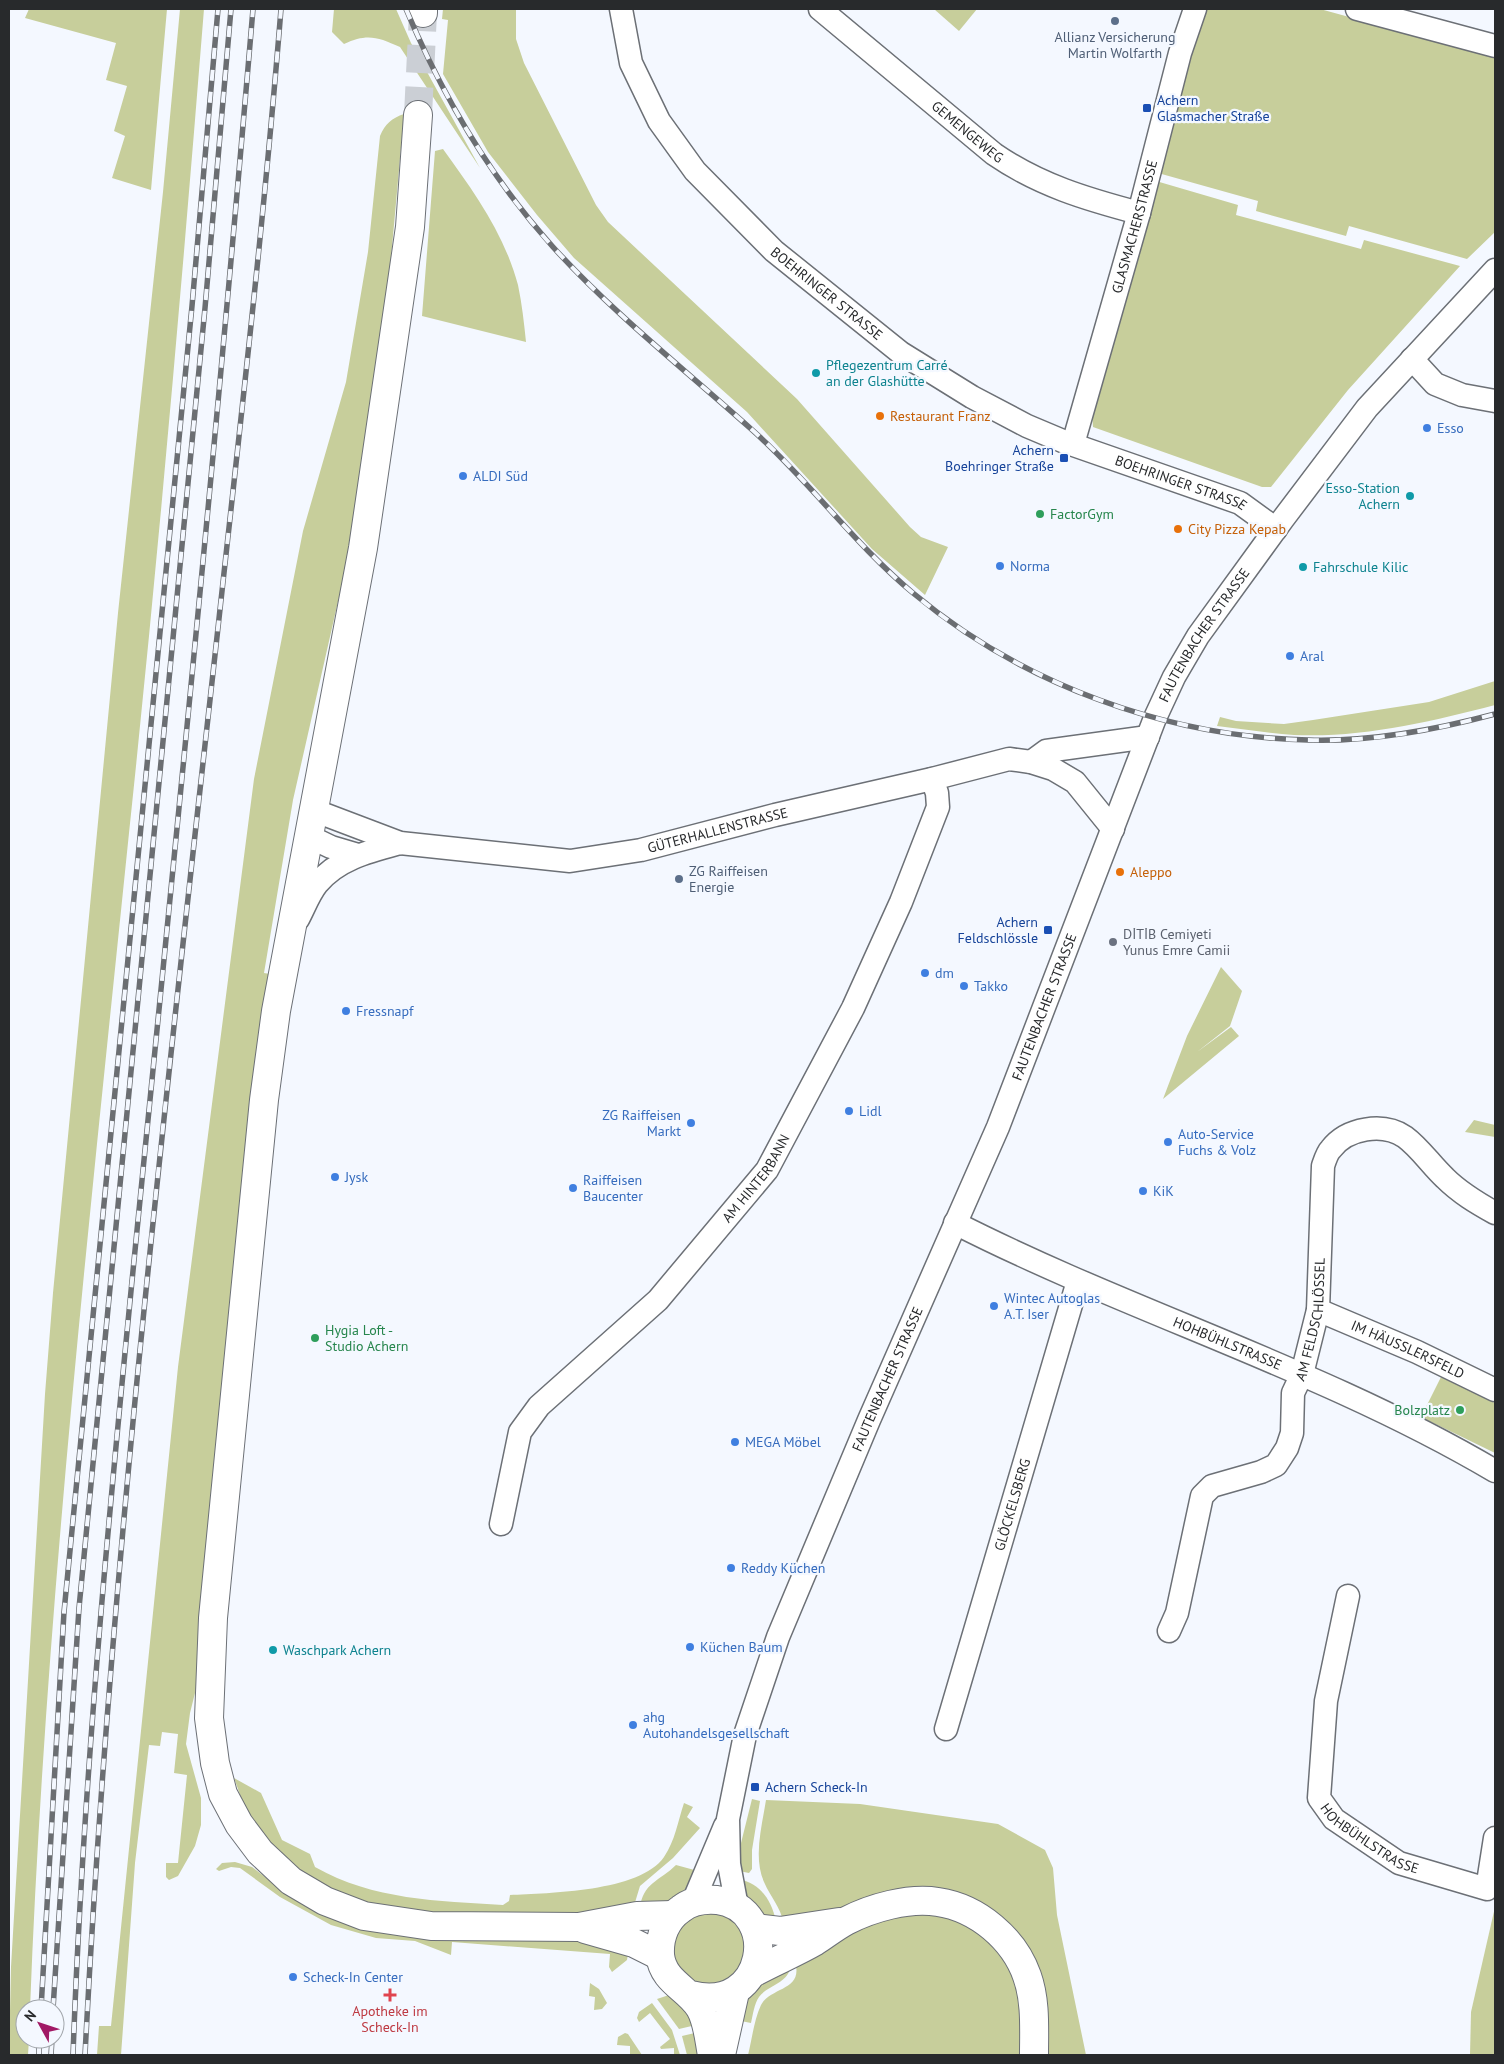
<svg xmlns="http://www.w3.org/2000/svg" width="1504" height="2064" font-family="'PT Sans',sans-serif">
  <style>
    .green { fill: #c7ce9b }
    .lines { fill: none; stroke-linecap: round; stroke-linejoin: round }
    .major-tunnel { stroke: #cbcfd5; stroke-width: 28; stroke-dasharray: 28 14; stroke-linecap: butt }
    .minor-casing { stroke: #6c7076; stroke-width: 25 }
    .major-casing { stroke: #6c7076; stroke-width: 30 }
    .minor { stroke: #fff; stroke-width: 22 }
    .major { stroke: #fff; stroke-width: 28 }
    .rail-casing { stroke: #6b6e72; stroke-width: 5.5 }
    .rail { stroke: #f4f8ff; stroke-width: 4; stroke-dasharray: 11; stroke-linecap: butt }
    .service-dot { fill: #5c6f8a; stroke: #f4f8ff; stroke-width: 2 }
    .transit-dot { fill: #1a4fb4; stroke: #f4f8ff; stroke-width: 2 }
    .culture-dot { fill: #0f9aa8; stroke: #f4f8ff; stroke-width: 2 }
    .food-dot { fill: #e8710a; stroke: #f4f8ff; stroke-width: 2 }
    .shop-dot { fill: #3f7fe0; stroke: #f4f8ff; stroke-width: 2 }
    .leisure-dot { fill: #2e9e5b; stroke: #f4f8ff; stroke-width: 2 }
    .worship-dot { fill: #6b7280; stroke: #f4f8ff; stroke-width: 2 }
    .health-dot { fill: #e0444e; stroke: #f4f8ff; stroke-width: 2 }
    .labels { text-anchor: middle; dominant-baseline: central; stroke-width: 4.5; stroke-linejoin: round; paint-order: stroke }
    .service-label { font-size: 14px; fill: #4e5e75; stroke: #f4f8ff }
    .transit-label { font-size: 14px; fill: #164399; stroke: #f4f8ff; text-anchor: start }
    .street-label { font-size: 14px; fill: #282a2c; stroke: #f4f8ff }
    .culture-label { font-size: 14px; fill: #0d838f; stroke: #f4f8ff; text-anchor: start }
    .food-label { font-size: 14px; fill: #c56008; stroke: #f4f8ff; text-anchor: start }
    .shop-label { font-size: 14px; fill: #366cbe; stroke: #f4f8ff; text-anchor: start }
    .leisure-label { font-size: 14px; fill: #27864d; stroke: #f4f8ff; text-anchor: start }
    .worship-label { font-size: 14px; fill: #5b616d; stroke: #f4f8ff; text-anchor: start }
    .health-label { font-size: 14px; fill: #be3a42; stroke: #f4f8ff }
  </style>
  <rect width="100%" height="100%" fill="#f4f8ff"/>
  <g class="green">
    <path d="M29 9H167L151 190 112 178 125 136 114 131 127 86 106 80 116 43 25 18Z"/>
    <path d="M180 9H204C182 284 158 559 129 833 89 1224 45 1616 30 2009H25V2039H29L28 2055H9L11 1967 45 1394 53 1293 118 613 163 192Z"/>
    <path d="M334 9H396L411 43 480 168 400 47C378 37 367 33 344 44L332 32Z"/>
    <path d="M443 9H516V39L524 63 596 205 608 222 797 399 910 527 921 537 948 547 925 595 872 549 747 412 574 258 537 215 488 152 443 74 448 20 442 19Z"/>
    <path d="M934 9H977L959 31Z"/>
    <path d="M1203 9H1320L1495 57V232L1467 259 1349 226 1346 236 1256 211 1258 201 1158 173Z"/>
    <path d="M404 114 382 358 361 500 293 800 264 973 270 974 199 1677 190 1713 186 1744 201 1798V1825L195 1846 178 1876 169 1880 166 1877V1863H178L187 1775 174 1773 178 1734 162 1732 160 1746 149 1745 135 1863 121 2055H97L99 2026H111L178 1367 254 779 303 531 346 382 368 252 380 136C385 124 392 118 404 114Z"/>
    <path d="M443 149C474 192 504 233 518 285 522 304 524 323 526 342L422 316 435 151Z"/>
    <path d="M1156 181 1238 205 1236 215 1361 249 1364 240 1460 266 1348 390 1271 487H1262L1093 427 1092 413Z"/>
    <path d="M1495 681V705C1430 722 1362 738 1294 735 1268 733 1243 729 1217 726L1220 717 1236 721 1284 724 1313 720 1429 702Z"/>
    <path d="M1221 967 1242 991 1230 1026 1197 1052 1231 1027 1239 1036 1163 1099 1187 1036Z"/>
    <path d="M1474 1120 1495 1125V1137L1465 1132Z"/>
    <path d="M1441 1377 1495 1403V1453L1421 1417Z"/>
    <path d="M234 1778 261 1793 282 1840 310 1854 315 1867C373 1900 438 1901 503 1905L509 1901 510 1895C548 1893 640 1892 664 1857 675 1841 678 1821 684 1803L693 1807 687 1817 700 1828 673 1858 640 1886 633 1909C567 1913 501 1917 435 1912 406 1910 375 1908 349 1897 306 1881 269 1850 246 1810 241 1800 238 1788 234 1778Z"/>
    <path d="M752 1799 760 1801 752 1850V1869L749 1873 739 1871 740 1847Z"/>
    <path d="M766 1800 860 1804 998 1824 1045 1850 1053 1868 1057 1915 1086 2055H1045L1046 2007 980 1905 844 1909 784 1924C780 1906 771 1898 764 1882 753 1857 762 1826 766 1800Z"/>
    <path d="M235 1862 252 1867 282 1890 629 1948 627 1960 612 1972 609 1967 610 1954 452 1942 451 1955 415 1941 376 1938 331 1925 280 1897 240 1868 231 1867 219 1871 216 1869 222 1863Z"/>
    <path d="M676 1865 698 1871C680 1901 673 1901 640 1909 642 1883 660 1881 676 1865Z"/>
    <path d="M739 1879C761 1884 771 1900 776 1921 753 1917 745 1899 739 1879Z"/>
    <path d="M1495 1907V2055H1470L1471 2012Z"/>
    <path d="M705 1910 734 1918 748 1944 740 1973 713 1987 685 1979 671 1952 679 1924Z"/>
    <path d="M900 1913H934L961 1922 983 1936 1008 1965 1020 2000 1022 2055H748C752 2039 754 2020 761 2005 771 1986 806 1991 794 1959L839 1936Z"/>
    <path d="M790 1969C786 1984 768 1985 759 1997 754 2004 753 2015 751 2023L736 2020 752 1988Z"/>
    <path d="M590 1983 599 1989 607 2003 602 2009 594 2010 595 1997 589 1996Z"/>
    <path d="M669 1995 675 1997 696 2025 679 2029 657 1999Z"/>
    <path d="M652 2003 672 2030 680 2055H674V2048L661 2049 660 2047 670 2039 650 2013 639 2022 637 2018 639 2012Z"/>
    <path d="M699 2032 701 2055H687L682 2036Z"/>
    <path d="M625 2033 628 2034 642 2055H630V2046L617 2045 618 2037Z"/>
  </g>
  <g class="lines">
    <path class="major-tunnel" d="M418 115 423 13"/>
    <defs>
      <g id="minor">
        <path id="s1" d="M621 9 631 63 659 121 695 171 774 251 901 353 972 397 1027 426 1065 442 1240 503 1276 529"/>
        <path id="s2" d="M820 9 994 154C1039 185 1086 199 1139 213"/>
        <path d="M1357 9 1495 46"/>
        <path d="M1412 359 1435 384 1462 395 1495 401"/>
        <path id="s3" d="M1073 444 1139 213 1180 53 1195 9"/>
        <path d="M1031 762 1046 751 1148 737"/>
        <path id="s4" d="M313 810 400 843 570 861 641 850 775 815 932 779 1009 759 1031 762 1053 769 1075 782 1113 829"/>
        <path d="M308 836 331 847 358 855"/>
        <path d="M298 919C304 908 309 894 317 884 337 859 370 851 400 843"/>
        <path id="s5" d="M955 1223C1132 1313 1324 1370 1495 1471"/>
        <path id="s6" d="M1318 1310 1417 1352 1495 1390"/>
        <path id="s7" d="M501 1524 520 1432 539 1406 658 1300 767 1170 853 1008 901 902 938 807 937 793 932 779"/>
        <path id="s8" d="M1348 1596 1326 1701 1319 1798 1334 1819 1399 1863 1487 1889 1495 1838"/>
        <path id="s9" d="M1169 1631 1177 1613 1202 1496 1212 1486 1261 1472 1276 1465 1287 1448 1292 1433 1293 1393 1302 1374 1318 1310 1323 1166C1325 1160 1327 1153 1331 1149 1347 1128 1383 1122 1405 1137 1420 1148 1431 1165 1445 1178 1460 1193 1477 1203 1495 1213"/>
        <path id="s10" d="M946 1729 1078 1281"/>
        <path d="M693 1902 725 1826"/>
        <path id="s11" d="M737 1907 729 1864 728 1819 745 1735 778 1637 869 1420 998 1127 1155 718 1174 677 1198 636 1283 519 1367 408 1495 270"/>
      </g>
      <g id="major">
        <path d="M423 13V9"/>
        <path d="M418 115 410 227 363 548 276 1011 264 1100 213 1618 209 1718 215 1763 223 1794 239 1824 260 1852 291 1881 325 1901 364 1916 431 1926 579 1927 637 1916 673 1915"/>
        <path d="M755 1928 780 1931 839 1922"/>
        <path d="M585 1929 634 1943 660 1956"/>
        <path d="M753 1973C773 1962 795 1953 814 1942 825 1935 835 1927 846 1921 871 1908 909 1897 938 1902 978 1908 1014 1939 1027 1976 1036 2001 1034 2029 1034 2055"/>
        <path d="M691 1995C766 2015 783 1909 717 1900 704 1899 691 1901 681 1909 666 1919 659 1937 660 1955 663 1982 688 1988 700 2008 708 2022 709 2040 712 2055"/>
        <path d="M721 2055 735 1992"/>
      </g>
    </defs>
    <use href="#minor" class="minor-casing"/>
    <use href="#major" class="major-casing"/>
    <use href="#minor" class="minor"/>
    <use href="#major" class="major"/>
    <defs>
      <g id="rail">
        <path d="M406 9C442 95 490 177 553 247 613 313 684 369 750 428 808 479 853 543 913 593 1022 684 1166 737 1308 740 1371 742 1435 730 1495 714"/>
        <path d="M41 2009 64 1612 192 306 218 9"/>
        <path d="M53 2009 79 1608 205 308 231 9"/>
        <path d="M39 2055V2039"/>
        <path d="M51 2055 52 2039"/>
        <path d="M73 2055C84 1753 115 1451 145 1150 183 770 221 389 253 9"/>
        <path d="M85 2055C109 1584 164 1115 216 646 239 434 264 222 281 9"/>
      </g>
    </defs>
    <use href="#rail" class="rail-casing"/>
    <use href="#rail" class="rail"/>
  </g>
  <g class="service-dot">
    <circle cx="1115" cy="21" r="5"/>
    <circle cx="679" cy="879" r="5"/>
  </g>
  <g class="transit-dot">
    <rect x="1142" y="103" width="10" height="10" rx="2.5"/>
    <rect x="1059" y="453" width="10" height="10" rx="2.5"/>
    <rect x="1043" y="925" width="10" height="10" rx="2.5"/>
    <rect x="750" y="1782" width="10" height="10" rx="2.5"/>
  </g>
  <g class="culture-dot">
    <circle cx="816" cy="373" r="5"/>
    <circle cx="1410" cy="496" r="5"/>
    <circle cx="1303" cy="567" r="5"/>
    <circle cx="273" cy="1650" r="5"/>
  </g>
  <g class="food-dot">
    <circle cx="880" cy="416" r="5"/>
    <circle cx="1178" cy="529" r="5"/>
    <circle cx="1120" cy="872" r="5"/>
  </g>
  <g class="shop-dot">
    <circle cx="1427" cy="428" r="5"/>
    <circle cx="463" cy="476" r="5"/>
    <circle cx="1000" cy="566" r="5"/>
    <circle cx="1290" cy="656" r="5"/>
    <circle cx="925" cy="973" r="5"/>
    <circle cx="964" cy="986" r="5"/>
    <circle cx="346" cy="1011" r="5"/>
    <circle cx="849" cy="1111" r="5"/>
    <circle cx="691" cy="1123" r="5"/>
    <circle cx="1168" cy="1142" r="5"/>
    <circle cx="335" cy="1177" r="5"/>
    <circle cx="573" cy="1188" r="5"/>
    <circle cx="1143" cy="1191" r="5"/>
    <circle cx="994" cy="1306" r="5"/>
    <circle cx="735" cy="1442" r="5"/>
    <circle cx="731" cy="1568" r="5"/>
    <circle cx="690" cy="1647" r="5"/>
    <circle cx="633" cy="1725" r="5"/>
    <circle cx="293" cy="1977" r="5"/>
  </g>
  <g class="leisure-dot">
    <circle cx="1040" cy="514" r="5"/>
    <circle cx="315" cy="1338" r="5"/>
    <circle cx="1460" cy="1410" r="5"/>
  </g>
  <circle class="worship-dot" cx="1113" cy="942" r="5"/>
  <path class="health-dot" d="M387.5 1987.5h5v5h5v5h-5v5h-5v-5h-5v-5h5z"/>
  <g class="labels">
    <g class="service-label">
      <text x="1115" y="37">Allianz Versicherung<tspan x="1115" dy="16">Martin Wolfarth</tspan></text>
      <text x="689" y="871" text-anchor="start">ZG Raiffeisen<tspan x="689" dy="16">Energie</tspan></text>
    </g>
    <g class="transit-label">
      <text x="1157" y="100">Achern<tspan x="1157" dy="16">Glasmacher Straße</tspan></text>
      <text x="1054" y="450" text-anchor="end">Achern<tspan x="1054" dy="16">Boehringer Straße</tspan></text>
      <text x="1038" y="922" text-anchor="end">Achern<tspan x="1038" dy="16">Feldschlössle</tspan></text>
      <text x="765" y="1787">Achern Scheck-In</text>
    </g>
    <g class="street-label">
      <text stroke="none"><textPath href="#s2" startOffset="192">GEMENGEWEG</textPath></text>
      <text stroke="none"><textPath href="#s3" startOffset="226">GLASMACHERSTRASSE</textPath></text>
      <text stroke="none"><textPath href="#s1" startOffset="361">BOEHRINGER STRASSE</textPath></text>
      <text stroke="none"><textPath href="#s1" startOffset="766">BOEHRINGER STRASSE</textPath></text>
      <text stroke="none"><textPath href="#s11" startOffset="1368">FAUTENBACHER STRASSE</textPath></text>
      <text stroke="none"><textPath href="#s4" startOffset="415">GÜTERHALLENSTRASSE</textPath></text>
      <text stroke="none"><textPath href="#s11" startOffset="962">FAUTENBACHER STRASSE</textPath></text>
      <text stroke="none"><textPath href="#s7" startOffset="442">AM HINTERBANN</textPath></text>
      <text stroke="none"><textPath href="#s9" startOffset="374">AM FELDSCHLÖSSEL</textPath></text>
      <text stroke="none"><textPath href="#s5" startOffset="298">HOHBÜHLSTRASSE</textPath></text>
      <text stroke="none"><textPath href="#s6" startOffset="98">IM HÄUSSLERSFELD</textPath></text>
      <text stroke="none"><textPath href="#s11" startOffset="558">FAUTENBACHER STRASSE</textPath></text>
      <text stroke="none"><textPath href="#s10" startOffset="234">GLÖCKELSBERG</textPath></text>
      <text stroke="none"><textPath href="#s8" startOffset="271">HOHBÜHLSTRASSE</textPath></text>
    </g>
    <g class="culture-label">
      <text x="826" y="365">Pflegezentrum Carré<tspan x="826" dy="16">an der Glashütte</tspan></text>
      <text x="1400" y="488" text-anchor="end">Esso-Station<tspan x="1400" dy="16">Achern</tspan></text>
      <text x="1313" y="567">Fahrschule Kilic</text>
      <text x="283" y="1650">Waschpark Achern</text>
    </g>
    <g class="food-label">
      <text x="890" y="416">Restaurant Franz</text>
      <text x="1188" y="529">City Pizza Kepab</text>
      <text x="1130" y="872">Aleppo</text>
    </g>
    <g class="shop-label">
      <text x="1437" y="428">Esso</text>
      <text x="473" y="476">ALDI Süd</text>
      <text x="1010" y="566">Norma</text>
      <text x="1300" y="656">Aral</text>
      <text x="935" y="973">dm</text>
      <text x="974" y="986">Takko</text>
      <text x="356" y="1011">Fressnapf</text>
      <text x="859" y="1111">Lidl</text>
      <text x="681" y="1115" text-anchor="end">ZG Raiffeisen<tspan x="681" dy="16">Markt</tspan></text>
      <text x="1178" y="1134">Auto-Service<tspan x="1178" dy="16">Fuchs &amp; Volz</tspan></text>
      <text x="345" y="1177">Jysk</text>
      <text x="583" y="1180">Raiffeisen<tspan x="583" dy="16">Baucenter</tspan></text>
      <text x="1153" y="1191">KiK</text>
      <text x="1004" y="1298">Wintec Autoglas<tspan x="1004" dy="16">A.T. Iser</tspan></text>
      <text x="745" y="1442">MEGA Möbel</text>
      <text x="741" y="1568">Reddy Küchen</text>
      <text x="700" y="1647">Küchen Baum</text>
      <text x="643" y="1717">ahg<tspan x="643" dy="16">Autohandelsgesellschaft</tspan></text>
      <text x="303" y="1977">Scheck-In Center</text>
    </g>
    <g class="leisure-label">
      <text x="1050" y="514">FactorGym</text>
      <text x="325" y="1330">Hygia Loft -<tspan x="325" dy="16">Studio Achern</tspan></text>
      <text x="1450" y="1410" text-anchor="end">Bolzplatz</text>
    </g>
    <g class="worship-label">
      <text x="1123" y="934">DİTİB Cemiyeti<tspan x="1123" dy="16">Yunus Emre Camii</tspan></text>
    </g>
    <g class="health-label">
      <text x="390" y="2011">Apotheke im<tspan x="390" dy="16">Scheck-In</tspan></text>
    </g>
  </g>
  <rect width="1504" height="2064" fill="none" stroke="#282a2c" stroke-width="20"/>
  <g transform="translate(40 2024) rotate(310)"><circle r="24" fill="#f4f8ff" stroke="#a2a6ab"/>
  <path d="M0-4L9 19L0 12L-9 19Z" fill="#a11965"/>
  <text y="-8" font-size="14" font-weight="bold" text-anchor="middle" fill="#282a2c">N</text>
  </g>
</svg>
